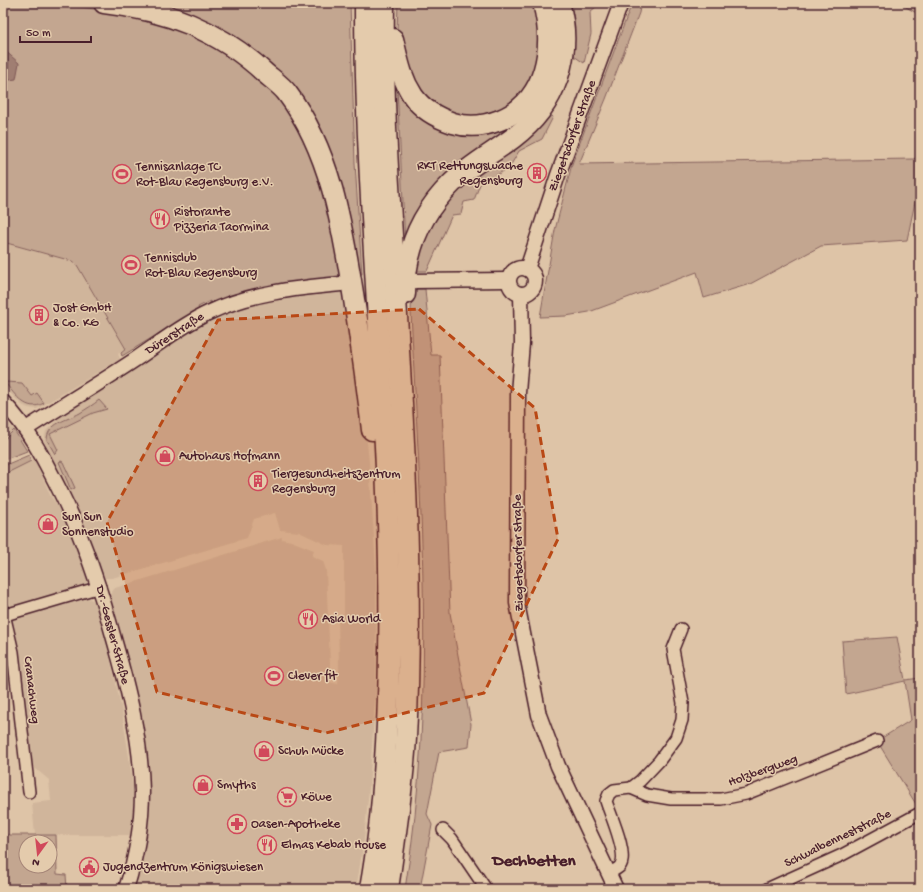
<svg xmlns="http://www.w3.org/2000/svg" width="923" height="892" font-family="'Gochi Hand',sans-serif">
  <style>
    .built { fill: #d0b59b }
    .green { fill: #c3a690; stroke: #86625e; fill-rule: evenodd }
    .water { fill: #a07e72; stroke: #7e5856 }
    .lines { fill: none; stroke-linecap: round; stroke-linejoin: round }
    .minor-casing { stroke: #4a1f2b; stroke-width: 14 }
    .tertiary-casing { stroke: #4a1f2b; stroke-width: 17 }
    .motorway-casing { stroke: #4a1f2b; stroke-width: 23 }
    .minor { stroke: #e4cbac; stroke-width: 11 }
    .tertiary { stroke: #e4cbac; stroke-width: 14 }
    .motorway { stroke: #e4cbac; stroke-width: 20 }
    .marked { fill: #b94815; fill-opacity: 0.2; stroke: #b94815; stroke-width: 3; stroke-dasharray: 8 5; stroke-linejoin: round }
    .labels { text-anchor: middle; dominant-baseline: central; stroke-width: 3; stroke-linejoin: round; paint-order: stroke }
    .street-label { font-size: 13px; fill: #4a1f2b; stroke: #e4cbac }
    .poi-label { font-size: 13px; fill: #4a1f2b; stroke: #e4cbac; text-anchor: start }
    .district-label { font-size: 17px; font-weight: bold; fill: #4a1f2b; stroke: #e4cbac }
  </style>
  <rect width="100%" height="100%" fill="#dec4a7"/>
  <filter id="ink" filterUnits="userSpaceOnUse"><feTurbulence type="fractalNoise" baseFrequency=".025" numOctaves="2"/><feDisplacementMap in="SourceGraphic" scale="8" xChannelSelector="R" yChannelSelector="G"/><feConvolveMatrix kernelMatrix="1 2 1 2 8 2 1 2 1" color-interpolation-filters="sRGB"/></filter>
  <g filter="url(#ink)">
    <g class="built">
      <path d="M3 242 72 261 77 265 126 349 118 354 120 359 37 409 28 408 22 405 3 386Z"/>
      <path d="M345 290 360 374 369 462 376 569V688L369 788 364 840 356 889H136L146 835 148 798 109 599 111 593 115 588 282 537V539L291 541 314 550 312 556 323 561 326 570 330 663 329 682 338 684 339 670 338 615 344 616V546L327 545 299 532 280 530 275 513 254 519 247 538 112 578H104L75 507 44 441 46 431 60 417 186 331 216 316 269 298Z"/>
      <path d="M3 417 14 430 3 441Z"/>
      <path d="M35 459 50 495 63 514 77 547 88 579 87 582 84 587 10 608 3 604V475Z"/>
      <path d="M84 596 94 601 106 639 122 711 133 784V815L130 835H35L32 803 51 801 49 780 30 764 11 625 14 618Z"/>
    </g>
    <g class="green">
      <path d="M3 3H53L136 15 214 41 281 97 301 129 323 181 342 279 259 288 210 303V301L198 307 199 309 122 356 121 353 126 349 77 265 72 261 3 242Z"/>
      <path d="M140 3H350L355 163 362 274H357L295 95Z"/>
      <path d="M398 3H536L542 57 523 97 489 119 447 116 412 85 397 31Z"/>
      <path d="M570 3H597V6L590 12 591 34 584 63 574 56V20Z"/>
      <path d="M632 3H641L639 13 606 99 579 164 914 159 920 153V193L915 202 907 240 821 246 750 284 704 298 697 272 589 312 566 316 540 317 555 230 572 164Z"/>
      <path d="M899 3H920V15Z"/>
      <path d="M397 88 472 134 546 90 405 241Z"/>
      <path d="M551 115 553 117 542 139 519 151 509 168 480 184 474 200 464 202 461 214 452 215 427 271H414L417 255 430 224 452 194 547 117Z"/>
      <path d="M412 289H425L431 355H440L450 613 471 724 469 747 439 752 427 814 432 825 420 889H405C437 698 420 504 411 312Z"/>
      <path d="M6 382 22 383 32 396 37 393 44 403C26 413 16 395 5 383Z"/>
      <path d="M99 400 107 409 93 413 50 434 58 450 55 454 47 440C47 423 68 420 80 413 86 409 93 405 99 400Z"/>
      <path d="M14 430 27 451 3 460V441Z"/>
      <path d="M29 455 31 461 3 475V466Z"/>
      <path d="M61 461 63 462 75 488 71 490 59 462Z"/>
      <path d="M897 637 905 680 920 678V808L919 809 877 741 911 720 905 681 846 694 842 641Z"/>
      <path d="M3 835H56L57 874 66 875 67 889H3ZM26 842H50V866H26Z"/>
    </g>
    <path class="water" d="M3 49 19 63 16 79 3 81Z"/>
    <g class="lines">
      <defs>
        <g id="minor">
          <path d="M3 610 13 652 29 792"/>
          <path d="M5 615 100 587"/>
          <path d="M631 788 647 795 671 799H721L746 794 877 741"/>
          <path d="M443 830 452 839 486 889"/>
          <path d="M609 873C612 871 618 869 620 866 629 855 610 814 606 801L609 794 614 790 631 788 640 781 659 761 676 738 682 720 683 703 673 649 681 629"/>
          <path d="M767 889 842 855 920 813"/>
        </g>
        <g id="tertiary">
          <circle cx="522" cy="281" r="13"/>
          <path d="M527 269 558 175 621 3"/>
          <path d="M413 281 508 280"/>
          <path d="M521 294 522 343 518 393 517 603 539 715 558 766 616 889"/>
          <path d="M3 402C29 429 44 459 60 491 84 539 100 588 114 639 128 688 141 739 142 791 142 824 136 858 126 889"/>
          <path d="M26 429C63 405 100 383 136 359 160 343 182 325 208 313 249 293 297 288 341 284"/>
        </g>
        <g id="motorway">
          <path d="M104 3C166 10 219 30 265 73 272 79 282 86 287 93 330 150 342 224 353 293 360 338 367 384 372 430"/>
          <path d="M365 3C365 220 393 436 389 654 388 732 384 812 370 889"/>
          <path d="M384 3C382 113 392 223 398 333 406 467 413 604 406 738 403 789 395 839 388 889"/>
          <path d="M393 39C398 60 401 78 413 96 422 109 438 118 453 123 469 128 485 126 500 120 547 101 555 47 543 3"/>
          <path d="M405 294C405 250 420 214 452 183 470 165 493 153 513 138 556 106 574 54 559 3"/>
        </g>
      </defs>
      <use href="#minor" class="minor-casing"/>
      <use href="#tertiary" class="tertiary-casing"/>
      <use href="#motorway" class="motorway-casing"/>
      <use href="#minor" class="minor"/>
      <use href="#tertiary" class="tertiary"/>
      <use href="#motorway" class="motorway"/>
    </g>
  </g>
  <path class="marked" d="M419 309 535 408 558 539 484 693 326 733 157 692 107 522 218 320Z"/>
  <defs>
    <symbol id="building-ring" viewBox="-11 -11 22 22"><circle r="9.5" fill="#e4cbac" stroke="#d1495b" stroke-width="1.5"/><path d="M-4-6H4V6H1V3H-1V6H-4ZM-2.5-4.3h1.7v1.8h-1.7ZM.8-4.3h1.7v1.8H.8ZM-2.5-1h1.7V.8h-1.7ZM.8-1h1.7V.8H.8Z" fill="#d1495b"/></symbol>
    <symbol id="stadium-ring" viewBox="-11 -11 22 22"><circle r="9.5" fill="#e4cbac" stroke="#d1495b" stroke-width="1.5"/><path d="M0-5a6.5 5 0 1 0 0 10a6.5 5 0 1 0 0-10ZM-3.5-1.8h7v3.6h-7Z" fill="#d1495b"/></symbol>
    <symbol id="restaurant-ring" viewBox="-11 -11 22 22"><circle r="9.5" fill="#e4cbac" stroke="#d1495b" stroke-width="1.5"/><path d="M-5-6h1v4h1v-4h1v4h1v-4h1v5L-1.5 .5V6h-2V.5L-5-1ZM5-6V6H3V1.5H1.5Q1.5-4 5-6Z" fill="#d1495b"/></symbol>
    <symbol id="shop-ring" viewBox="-11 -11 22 22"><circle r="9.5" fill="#e4cbac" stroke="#d1495b" stroke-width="1.5"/><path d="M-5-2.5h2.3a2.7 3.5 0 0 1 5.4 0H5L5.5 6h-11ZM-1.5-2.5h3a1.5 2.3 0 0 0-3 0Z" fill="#d1495b"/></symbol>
    <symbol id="supermarket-ring" viewBox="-11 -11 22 22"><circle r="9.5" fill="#e4cbac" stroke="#d1495b" stroke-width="1.5"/><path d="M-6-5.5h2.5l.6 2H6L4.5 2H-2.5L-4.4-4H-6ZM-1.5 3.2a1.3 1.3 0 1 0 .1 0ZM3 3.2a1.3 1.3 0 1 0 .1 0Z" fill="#d1495b"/></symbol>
    <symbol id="pharmacy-ring" viewBox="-11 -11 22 22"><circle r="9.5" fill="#e4cbac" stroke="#d1495b" stroke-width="1.5"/><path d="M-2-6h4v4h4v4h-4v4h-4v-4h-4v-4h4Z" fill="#d1495b"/></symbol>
    <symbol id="civic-ring" viewBox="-11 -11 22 22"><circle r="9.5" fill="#e4cbac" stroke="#d1495b" stroke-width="1.5"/><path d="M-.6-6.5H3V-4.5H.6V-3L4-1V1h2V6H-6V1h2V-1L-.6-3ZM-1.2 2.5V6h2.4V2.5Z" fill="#d1495b"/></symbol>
  </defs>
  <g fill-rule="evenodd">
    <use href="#building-ring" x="526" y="162" width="22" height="22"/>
    <use href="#stadium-ring" x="111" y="163" width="22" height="22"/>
    <use href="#restaurant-ring" x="149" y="208" width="22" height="22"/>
    <use href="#stadium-ring" x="120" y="254" width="22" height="22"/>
    <use href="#building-ring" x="28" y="304" width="22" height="22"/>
    <use href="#shop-ring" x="154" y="445" width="22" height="22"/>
    <use href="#building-ring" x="247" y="470" width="22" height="22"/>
    <use href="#shop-ring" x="37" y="513" width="22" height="22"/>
    <use href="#restaurant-ring" x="297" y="608" width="22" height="22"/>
    <use href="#stadium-ring" x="263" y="665" width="22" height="22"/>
    <use href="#shop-ring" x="253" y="740" width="22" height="22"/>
    <use href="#shop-ring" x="192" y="774" width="22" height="22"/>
    <use href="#supermarket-ring" x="276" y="786" width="22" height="22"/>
    <use href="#pharmacy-ring" x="226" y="813" width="22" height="22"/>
    <use href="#restaurant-ring" x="256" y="834" width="22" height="22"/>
    <use href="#civic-ring" x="78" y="856" width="22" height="22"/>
  </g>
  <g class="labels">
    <g class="street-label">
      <text transform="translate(573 136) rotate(-70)">Ziegetsdorfer Straße</text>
      <text transform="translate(175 334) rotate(-33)">Dürerstraße</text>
      <text transform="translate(519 553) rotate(-91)">Ziegetsdorfer Straße</text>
      <text transform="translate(112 635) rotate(75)">Dr.-Gessler-Straße</text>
      <text transform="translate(31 690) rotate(83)">Cranachweg</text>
      <text transform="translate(763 771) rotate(-20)">Holzbergweg</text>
      <text transform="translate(838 839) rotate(-26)">Schwalbenneststraße</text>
    </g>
    <g class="poi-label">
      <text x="523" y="166" text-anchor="end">RKT Rettungswache<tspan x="523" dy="15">Regensburg</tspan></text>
      <text x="136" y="167">Tennisanlage TC<tspan x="136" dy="15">Rot-Blau Regensburg e.V.</tspan></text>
      <text x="174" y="212">Ristorante<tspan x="174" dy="15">Pizzeria Taormina</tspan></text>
      <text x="145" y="258">Tennisclub<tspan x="145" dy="15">Rot-Blau Regensburg</tspan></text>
      <text x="53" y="308">Jost GmbH<tspan x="53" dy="15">&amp; Co. KG</tspan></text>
      <text x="179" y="456">Autohaus Hofmann</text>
      <text x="272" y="474">Tiergesundheitszentrum<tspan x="272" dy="15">Regensburg</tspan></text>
      <text x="62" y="517">Sun Sun<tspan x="62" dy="15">Sonnenstudio</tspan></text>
      <text x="322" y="619">Asia World</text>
      <text x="288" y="676">Clever fit</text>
      <text x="278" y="751">Schuh Mücke</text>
      <text x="217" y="785">Smyths</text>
      <text x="301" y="797">Köwe</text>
      <text x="251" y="824">Oasen-Apotheke</text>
      <text x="281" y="845">Elmas Kebab House</text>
      <text x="103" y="867">Jugendzentrum Königswiesen</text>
    </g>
    <g class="district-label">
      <text x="534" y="862">Dechbetten</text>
    </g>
  </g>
  <rect width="923" height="892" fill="none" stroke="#e4cbac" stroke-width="16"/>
  <rect x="8" y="8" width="907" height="876" fill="none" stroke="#4a1f2b" stroke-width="1.5" filter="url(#ink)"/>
  <g transform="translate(38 854) rotate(195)"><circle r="19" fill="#e4cbac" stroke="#a68678"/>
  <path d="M0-3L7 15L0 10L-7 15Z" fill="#d1495b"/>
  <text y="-6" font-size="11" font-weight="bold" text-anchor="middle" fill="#4a1f2b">N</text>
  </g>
  <path d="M20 36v6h71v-6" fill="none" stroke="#4a1f2b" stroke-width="2"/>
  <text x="26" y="36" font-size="12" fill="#4a1f2b" stroke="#e4cbac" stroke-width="3" paint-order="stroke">50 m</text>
</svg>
